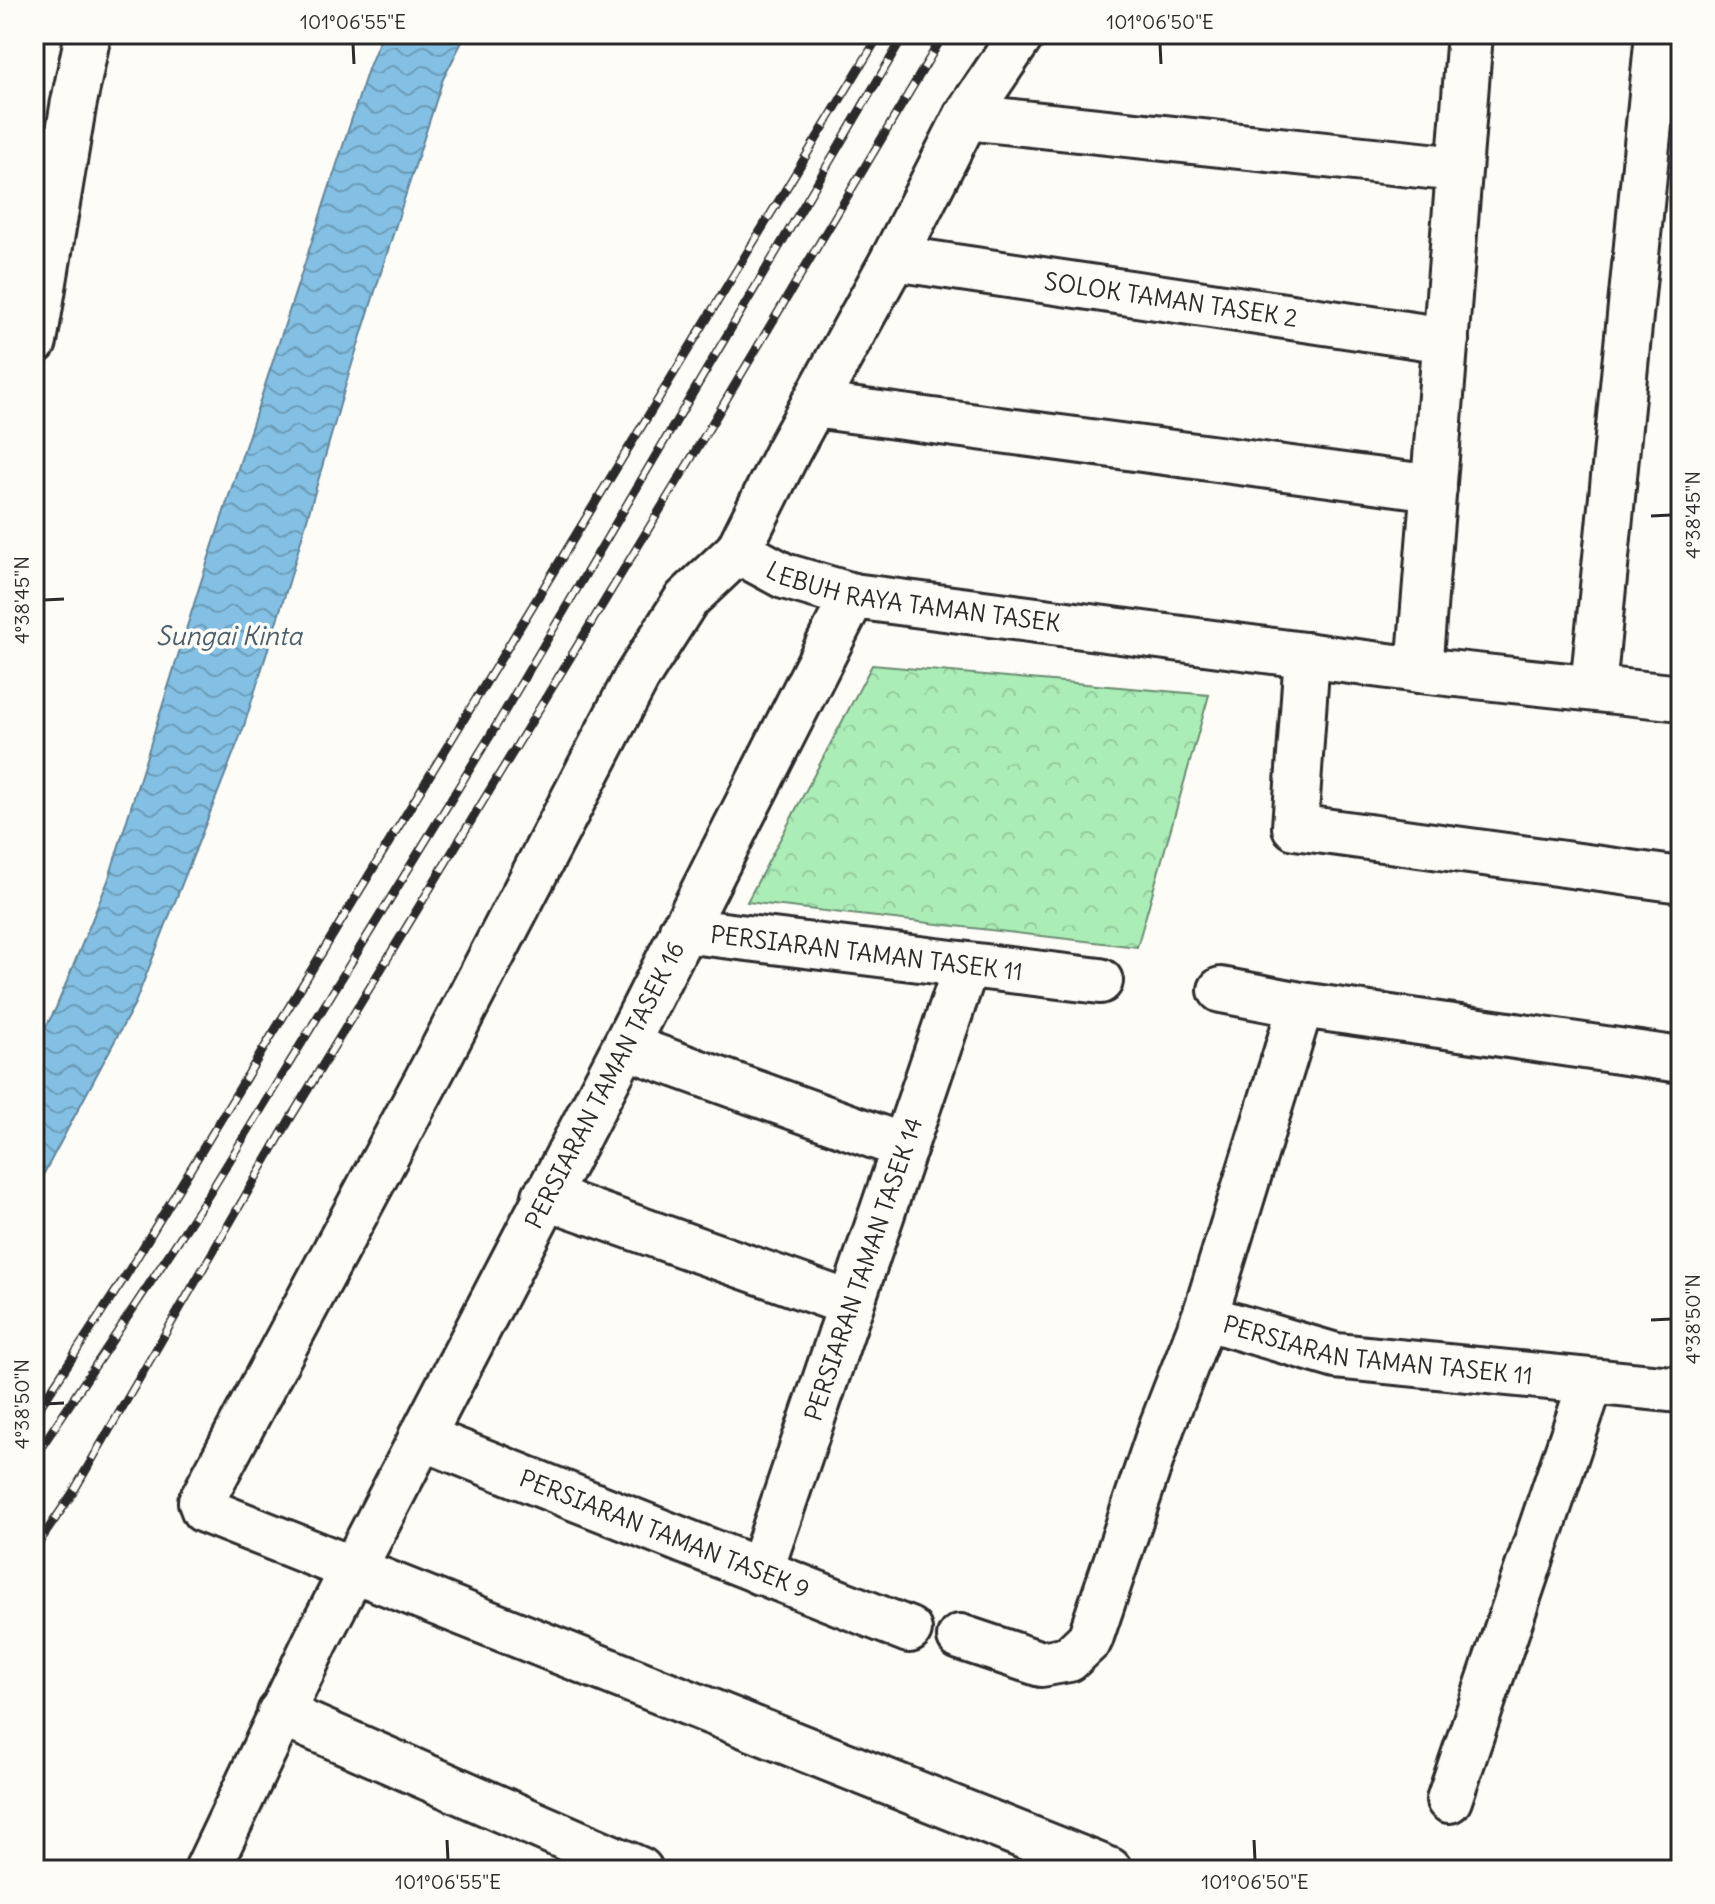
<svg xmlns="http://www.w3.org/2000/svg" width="1715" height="1904" font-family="Delius,sans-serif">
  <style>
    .park { fill: url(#park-crowns); stroke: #6b8c71; stroke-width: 2 }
    .water { fill: url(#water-waves); stroke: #608499; stroke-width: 2 }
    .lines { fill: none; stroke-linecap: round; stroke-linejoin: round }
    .minor-casing { stroke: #2b2b2b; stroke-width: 50 }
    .minor { stroke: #fdfcf7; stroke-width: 44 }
    .rail-casing { stroke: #2b2b2b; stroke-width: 9 }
    .rail { stroke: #fdfcf7; stroke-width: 6; stroke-dasharray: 18; stroke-linecap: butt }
    .ticks { fill: none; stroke: #2b2b2b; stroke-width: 3 }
    .labels { text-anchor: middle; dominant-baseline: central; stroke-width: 7; stroke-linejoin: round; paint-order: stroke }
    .street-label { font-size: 24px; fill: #2b2b2b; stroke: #fdfcf7 }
    .water-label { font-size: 26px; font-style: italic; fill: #4a5f6b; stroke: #fdfcf7 }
    .neatline { fill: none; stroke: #2b2b2b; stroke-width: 3 }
    .ticks-label { font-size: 20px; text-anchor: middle; fill: #2b2b2b }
  </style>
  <defs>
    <pattern id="park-crowns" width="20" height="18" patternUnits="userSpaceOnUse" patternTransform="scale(2)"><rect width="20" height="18" fill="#abedb7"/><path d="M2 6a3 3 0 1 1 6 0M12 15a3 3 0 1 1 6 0" fill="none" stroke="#93cb9e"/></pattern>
    <pattern id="water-waves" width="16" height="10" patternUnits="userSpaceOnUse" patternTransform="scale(2)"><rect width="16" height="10" fill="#83c0e3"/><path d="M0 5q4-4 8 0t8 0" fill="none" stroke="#6b9cb8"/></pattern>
  </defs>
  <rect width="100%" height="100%" fill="#fdfcf7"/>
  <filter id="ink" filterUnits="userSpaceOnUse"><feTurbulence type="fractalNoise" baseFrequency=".0125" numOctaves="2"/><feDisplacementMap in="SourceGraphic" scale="16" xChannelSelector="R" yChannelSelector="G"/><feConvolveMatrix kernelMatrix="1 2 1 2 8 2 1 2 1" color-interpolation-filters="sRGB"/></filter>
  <g filter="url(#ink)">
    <path class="park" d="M872 665 1209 695 1137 947 747 902Z"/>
    <path class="water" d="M382 34H466L443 79 401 209 347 380 289 582 243 729 135 1003 34 1192V1049L56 1008 108 881 199 588 368 69Z"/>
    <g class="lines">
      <defs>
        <g id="minor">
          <path d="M1022 34 966 117 894 258 788 451 738 551 686 600 637 677 439 1057 201 1502 204 1510 1109 1870"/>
          <path d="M966 117 1458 169"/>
          <path id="s1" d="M894 258 1446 340"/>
          <path d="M34 342 73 107 88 34"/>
          <path d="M813 405 1434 488"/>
          <path id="s2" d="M738 551 784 576 853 596 1419 670 1681 698"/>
          <path d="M1307 655 1295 827 1681 880"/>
          <path d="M1419 670 1470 34"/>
          <path d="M1593 688 1658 34"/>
          <path id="s3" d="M682 930 1100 981"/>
          <path d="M1221 990 1301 1005"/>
          <path d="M625 1046 905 1147"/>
          <path id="s4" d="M1681 1060 1301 1005 1206 1313 1224 1323 1336 1356 1681 1390"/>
          <path d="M545 1196 851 1304"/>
          <path id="s5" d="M421 1437 909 1630"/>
          <path id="s6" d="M760 1572 966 966"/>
          <path d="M960 1637 1041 1664 1069 1659 1090 1639 1162 1426 1206 1313"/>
          <path d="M280 1713 640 1870"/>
          <path d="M1449 1800 1591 1382"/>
          <path id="s7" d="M207 1870 316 1641 625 1046 853 596"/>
        </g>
      </defs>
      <use href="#minor" class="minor-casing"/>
      <use href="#minor" class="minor"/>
      <defs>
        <g id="rail">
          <path d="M34 1416 125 1277 880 34"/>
          <path d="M34 1458 209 1194 490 736 905 34"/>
          <path d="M34 1550 72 1494 290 1119 689 462 944 34"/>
        </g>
      </defs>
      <use href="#rail" class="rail-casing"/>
      <use href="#rail" class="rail"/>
    </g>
  </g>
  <path class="ticks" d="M353 44 354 64M1160 44 1161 64M1651 516 1671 515M44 600 64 599M1651 1320 1671 1319M44 1404 64 1403M447 1840 448 1860M1254 1840 1255 1860"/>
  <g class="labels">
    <g class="street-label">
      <text stroke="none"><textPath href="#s1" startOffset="280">SOLOK TAMAN TASEK 2</textPath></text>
      <text stroke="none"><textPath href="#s2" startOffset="184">LEBUH RAYA TAMAN TASEK</textPath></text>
      <text stroke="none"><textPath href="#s3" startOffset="186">PERSIARAN TAMAN TASEK 11</textPath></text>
      <text stroke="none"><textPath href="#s7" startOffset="880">PERSIARAN TAMAN TASEK 16</textPath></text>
      <text stroke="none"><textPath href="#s6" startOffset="320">PERSIARAN TAMAN TASEK 14</textPath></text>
      <text stroke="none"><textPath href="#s4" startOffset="884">PERSIARAN TAMAN TASEK 11</textPath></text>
      <text stroke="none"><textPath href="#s5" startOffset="262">PERSIARAN TAMAN TASEK 9</textPath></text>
    </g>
    <g class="water-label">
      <text x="229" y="635">Sungai Kinta</text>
    </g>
  </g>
  <rect width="1715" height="1904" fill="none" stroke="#fdfcf7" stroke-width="88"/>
  <rect x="44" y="44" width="1627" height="1816" class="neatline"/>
  <g class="ticks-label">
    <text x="353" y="29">101°06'55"E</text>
    <text x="1160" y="29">101°06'50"E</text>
    <text transform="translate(1693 515) rotate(-90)" y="7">4°38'45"N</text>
    <text transform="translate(22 600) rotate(-90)" y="7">4°38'45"N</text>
    <text transform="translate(1693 1319) rotate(-90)" y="7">4°38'50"N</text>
    <text transform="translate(22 1404) rotate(-90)" y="7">4°38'50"N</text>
    <text x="448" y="1889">101°06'55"E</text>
    <text x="1255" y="1889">101°06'50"E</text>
  </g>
</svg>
